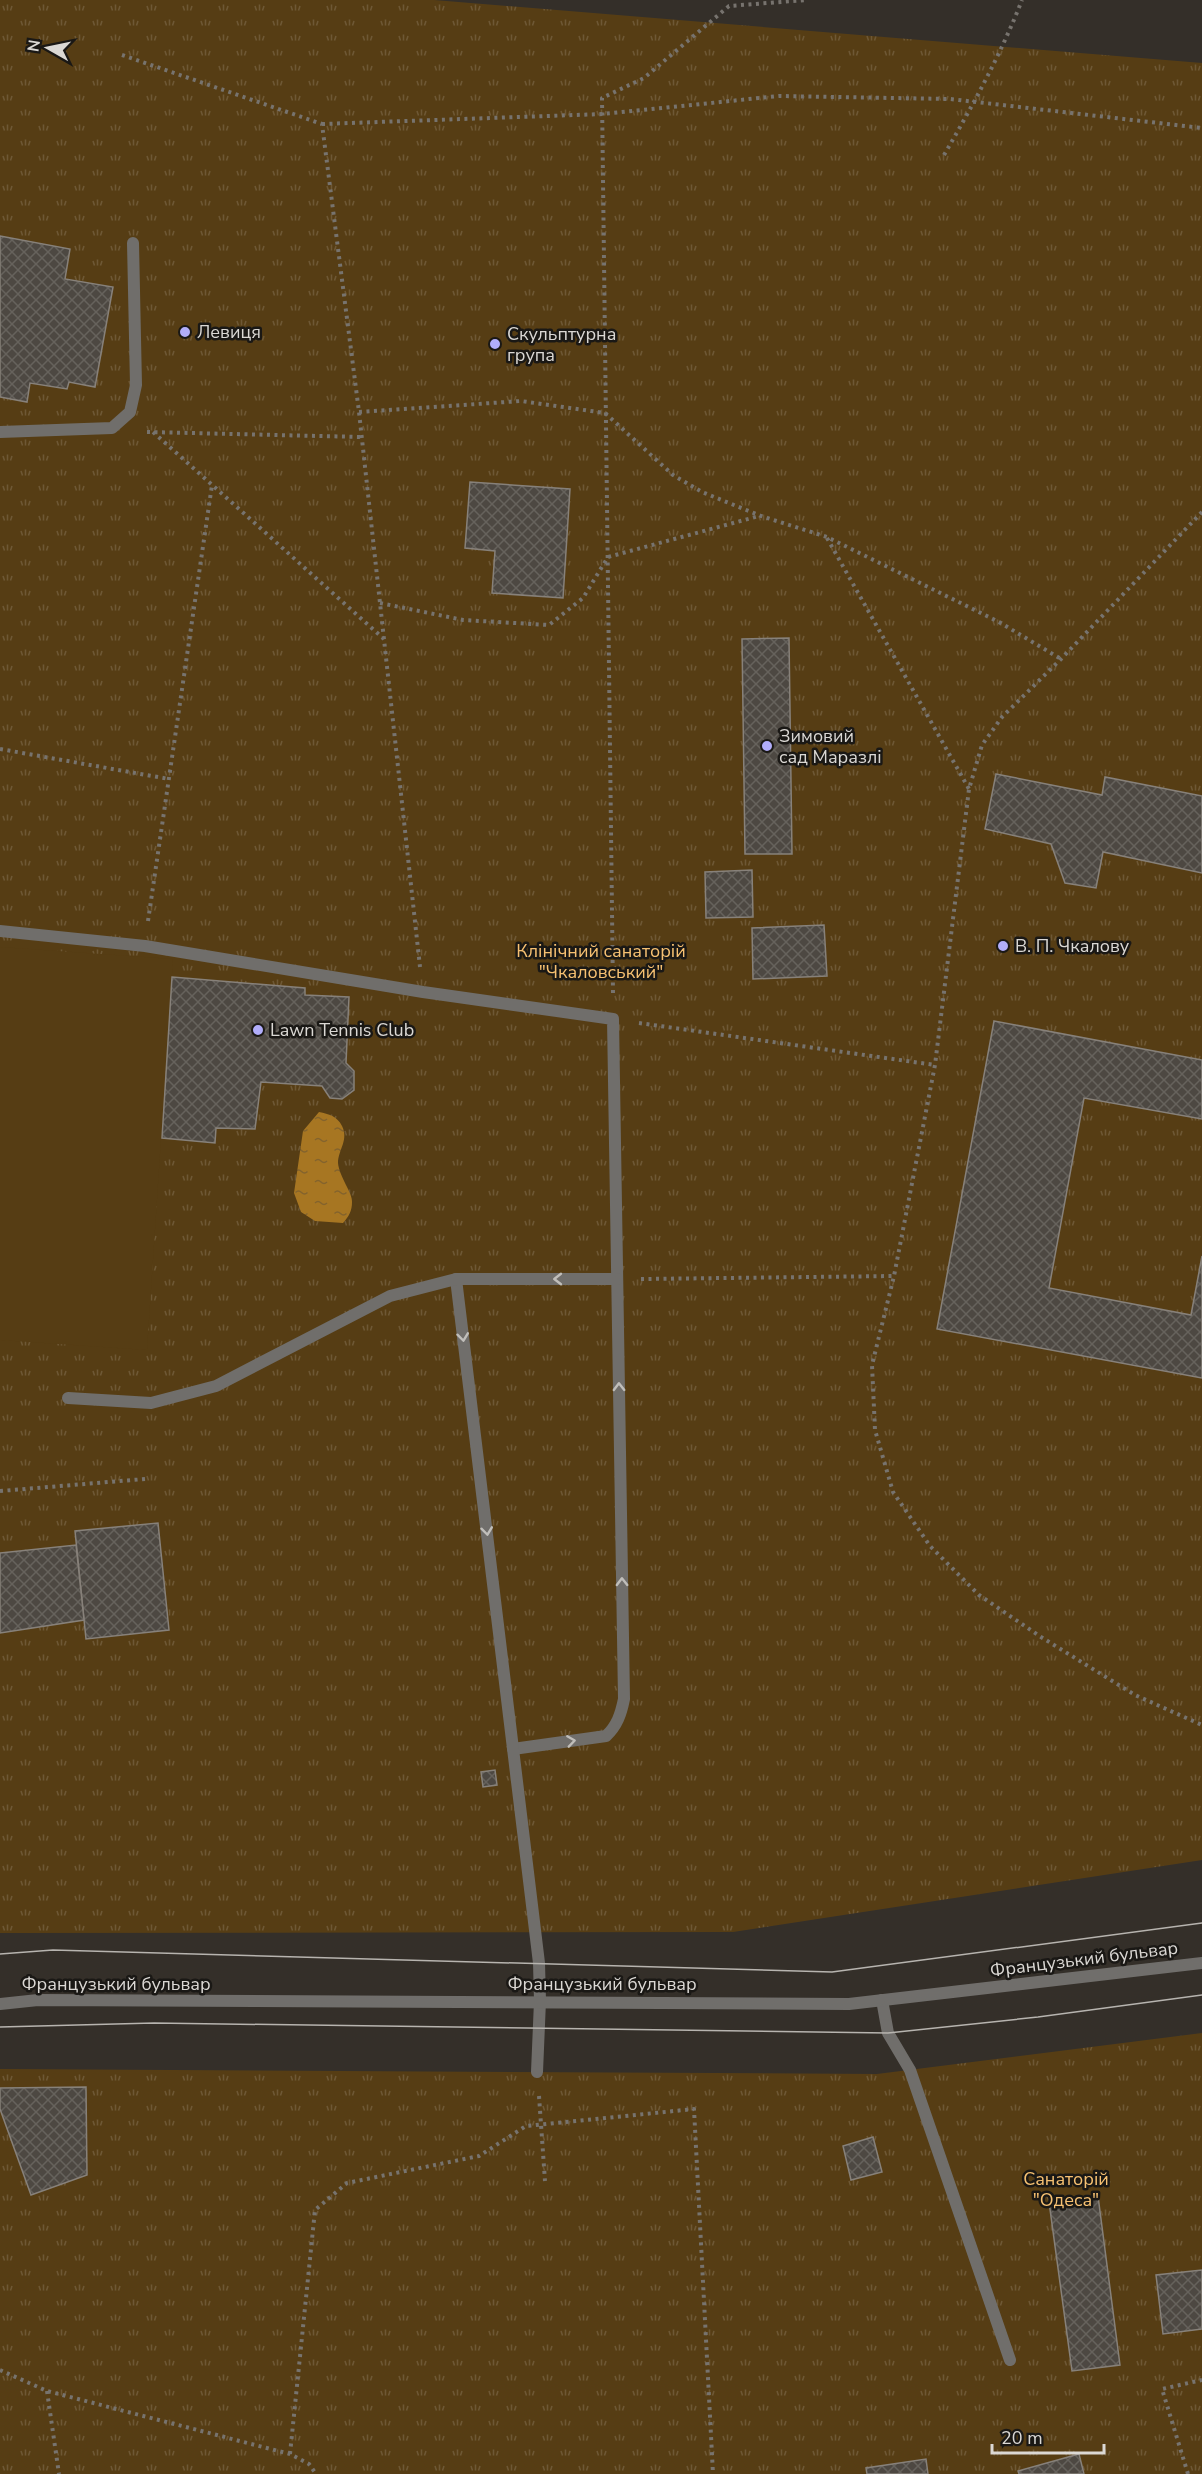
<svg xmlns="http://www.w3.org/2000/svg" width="1202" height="2474" font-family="'Nunito Sans',sans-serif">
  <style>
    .grass { fill: url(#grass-tufts) }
    .pitch { fill: #563d14 }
    .water { fill: url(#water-ripples) }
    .building { fill: url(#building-cross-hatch); stroke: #87817a; stroke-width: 1.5 }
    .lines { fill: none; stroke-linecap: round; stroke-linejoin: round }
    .path { stroke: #77736e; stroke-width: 4; stroke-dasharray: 3 4.5; stroke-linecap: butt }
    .service { stroke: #706e6b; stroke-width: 12 }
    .tertiary { stroke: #706e6b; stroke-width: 12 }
    .tram { stroke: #b7b4af; stroke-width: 1.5 }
    .oneway { stroke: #c0beba }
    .poi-dot { fill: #b1adfa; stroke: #1a1815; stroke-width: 2 }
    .labels { text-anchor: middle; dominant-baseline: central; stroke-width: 5; stroke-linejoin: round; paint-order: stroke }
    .poi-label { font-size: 18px; fill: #dbd8d4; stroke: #1a1815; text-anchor: start }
    .park-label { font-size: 18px; fill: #f7c172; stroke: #1a1815 }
    .street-label { font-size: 18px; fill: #dbd8d4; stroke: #1a1815 }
  </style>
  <defs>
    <pattern id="grass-tufts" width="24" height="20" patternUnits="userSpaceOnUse" patternTransform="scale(1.5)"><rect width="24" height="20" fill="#563d14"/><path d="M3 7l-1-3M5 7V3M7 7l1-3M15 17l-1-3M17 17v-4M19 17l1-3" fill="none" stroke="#6e5835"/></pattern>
    <pattern id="water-ripples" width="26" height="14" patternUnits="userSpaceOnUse" patternTransform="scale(1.5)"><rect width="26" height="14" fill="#a77622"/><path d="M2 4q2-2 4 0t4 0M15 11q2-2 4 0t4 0" fill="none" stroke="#84632c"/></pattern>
    <pattern id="building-cross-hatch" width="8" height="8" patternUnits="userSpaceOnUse" patternTransform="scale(1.5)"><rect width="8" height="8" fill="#4d4842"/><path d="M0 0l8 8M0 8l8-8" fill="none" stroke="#66625c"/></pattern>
  </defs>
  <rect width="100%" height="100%" fill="#342f29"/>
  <g class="grass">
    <path d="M0 0H434L1202 63V1860L733 1932 0 1933Z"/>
    <path d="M1202 2033V2474H0V2069L877 2074Z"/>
  </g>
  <path class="pitch" d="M0 947 173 959 147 1350 0 1340Z"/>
  <path class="water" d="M319 1112C329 1114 337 1116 342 1126 349 1140 338 1150 338 1163 339 1176 353 1194 352 1202 352 1211 349 1216 343 1223L315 1221 301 1212 294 1193 303 1131Z"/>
  <g class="building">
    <path d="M0 236 70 249 65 279 113 287 95 387 69 382 67 389 30 383 27 402 0 397Z"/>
    <path d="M470 482 570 489 563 598 492 593 495 551 465 548Z"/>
    <path d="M789 638 792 854H745L742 639Z"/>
    <path d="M996 774 1102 795 1105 777 1202 796V873L1103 852 1096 888 1065 883 1051 844 985 829Z"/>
    <path d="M752 870 753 917 706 918 705 872Z"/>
    <path d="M824 925 827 976 753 979 752 928Z"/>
    <path d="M172 977 305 988V995L349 997 346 1063 354 1071V1090L342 1099 330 1098 322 1086 261 1082 255 1129 216 1128 215 1143 162 1138Z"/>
    <path d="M994 1021 1202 1060V1119L1084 1098 1049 1288 1191 1315 1202 1256V1378L937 1329Z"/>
    <path d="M158 1523 169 1630 86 1639 75 1531Z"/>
    <path d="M76 1545 84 1620 0 1633V1553Z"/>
    <path d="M495 1770 497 1785 483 1787 481 1772Z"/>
    <path d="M86 2087 87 2175 31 2195 0 2109V2088Z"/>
    <path d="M873 2137 882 2172 851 2180 843 2146Z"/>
    <path d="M1098 2196 1120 2365 1072 2371 1049 2202Z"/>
    <path d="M1202 2270V2329L1163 2334 1156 2275Z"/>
    <path d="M1079 2454 1084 2474H1019L1018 2471Z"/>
    <path d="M926 2459 928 2474H867L866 2468Z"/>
  </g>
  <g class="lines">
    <g class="path">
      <path d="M122 55 322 124 359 412 420 967"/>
      <path d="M322 124 603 114 779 96 950 99 1202 128"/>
      <path d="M944 155C973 105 1001 54 1022 0"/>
      <path d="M359 412 521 401 605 413 673 475 702 492 761 516 827 537 999 622 1061 659"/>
      <path d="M147 432 362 437"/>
      <path d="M153 432 384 639"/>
      <path d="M1202 512 1061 659 1002 717 982 745 969 789 935 1065 894 1276 872 1365 875 1430 893 1492 930 1546 979 1595 1041 1637 1135 1695 1202 1725"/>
      <path d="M827 538 969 789"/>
      <path d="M380 603 463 620 549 625 583 598 608 557 759 516"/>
      <path d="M0 749 169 779"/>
      <path d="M148 921 212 485"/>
      <path d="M613 993 602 98 644 78 729 6 806 0"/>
      <path d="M639 1023 935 1065"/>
      <path d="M641 1279 894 1276"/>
      <path d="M0 1491 145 1479"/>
      <path d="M539 2096 545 2181"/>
      <path d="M0 2370 47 2391 290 2454 309 2464 316 2474"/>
      <path d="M47 2391 59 2474"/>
      <path d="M290 2454 315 2210 347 2183 479 2156 526 2126 694 2109 713 2474"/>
      <path d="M1188 2474 1162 2389 1202 2380"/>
    </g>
    <g class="service">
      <path d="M0 432 112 428 130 412 136 385 133 243"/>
      <path d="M0 931 145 946 423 992 613 1019 624 1699C621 1714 617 1726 606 1736L513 1749"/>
      <path d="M456 1279 539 1963 540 2001 537 2072"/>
      <path d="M68 1398 151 1403 216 1386 390 1296 456 1279H617"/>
      <path d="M882 2000 888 2033 910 2070 1010 2360"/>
    </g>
    <path class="tertiary" d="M0 2004 38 2000 849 2004 1202 1963"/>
    <g class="tram">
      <path d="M0 1954 53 1950 832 1972 1202 1923"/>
      <path d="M0 2027 154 2023 888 2033 1038 2017 1202 1995"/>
    </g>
  </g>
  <defs><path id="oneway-chevron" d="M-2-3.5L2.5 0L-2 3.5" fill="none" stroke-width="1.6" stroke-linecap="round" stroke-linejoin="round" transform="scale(1.5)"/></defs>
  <g class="oneway">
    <use href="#oneway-chevron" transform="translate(558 1279) rotate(-180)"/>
    <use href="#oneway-chevron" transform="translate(463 1337) rotate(83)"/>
    <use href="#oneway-chevron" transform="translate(619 1387) rotate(-91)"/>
    <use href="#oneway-chevron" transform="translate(487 1531) rotate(83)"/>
    <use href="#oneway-chevron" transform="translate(622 1582) rotate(-91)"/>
    <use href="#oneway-chevron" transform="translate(571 1741) rotate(-8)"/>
  </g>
  <g class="poi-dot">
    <circle cx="185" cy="332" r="6"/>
    <circle cx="495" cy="344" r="6"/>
    <circle cx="767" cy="746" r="6"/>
    <circle cx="1003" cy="946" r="6"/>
    <circle cx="258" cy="1030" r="6"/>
  </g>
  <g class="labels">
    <g class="poi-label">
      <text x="197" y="332">Левиця</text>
      <text x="507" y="334">Скульптурна<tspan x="507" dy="21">група</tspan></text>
      <text x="779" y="736">Зимовий<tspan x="779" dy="21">сад Маразлі</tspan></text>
      <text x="1015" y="946">В. П. Чкалову</text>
      <text x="270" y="1030">Lawn Tennis Club</text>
    </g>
    <g class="park-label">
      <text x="601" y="951">Клінічний санаторій<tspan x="601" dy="21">"Чкаловський"</tspan></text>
      <text x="1066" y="2179">Санаторій<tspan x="1066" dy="21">"Одеса"</tspan></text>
    </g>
    <g class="street-label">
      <text transform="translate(1084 1959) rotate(-7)">Французький бульвар</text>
      <text x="116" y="1984">Французький бульвар</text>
      <text x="602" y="1984">Французький бульвар</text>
    </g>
  </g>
  <g transform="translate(48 48) rotate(279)" stroke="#1a1815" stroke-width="4.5" paint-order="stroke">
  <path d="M0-4.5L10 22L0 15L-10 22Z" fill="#dbd8d4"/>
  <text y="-9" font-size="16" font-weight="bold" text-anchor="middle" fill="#dbd8d4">N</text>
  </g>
  <path d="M992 2444v9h112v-9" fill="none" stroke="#dbd8d4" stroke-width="3"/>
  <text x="1001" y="2444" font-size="18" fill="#dbd8d4" stroke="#1a1815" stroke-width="4.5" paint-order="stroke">20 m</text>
</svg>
